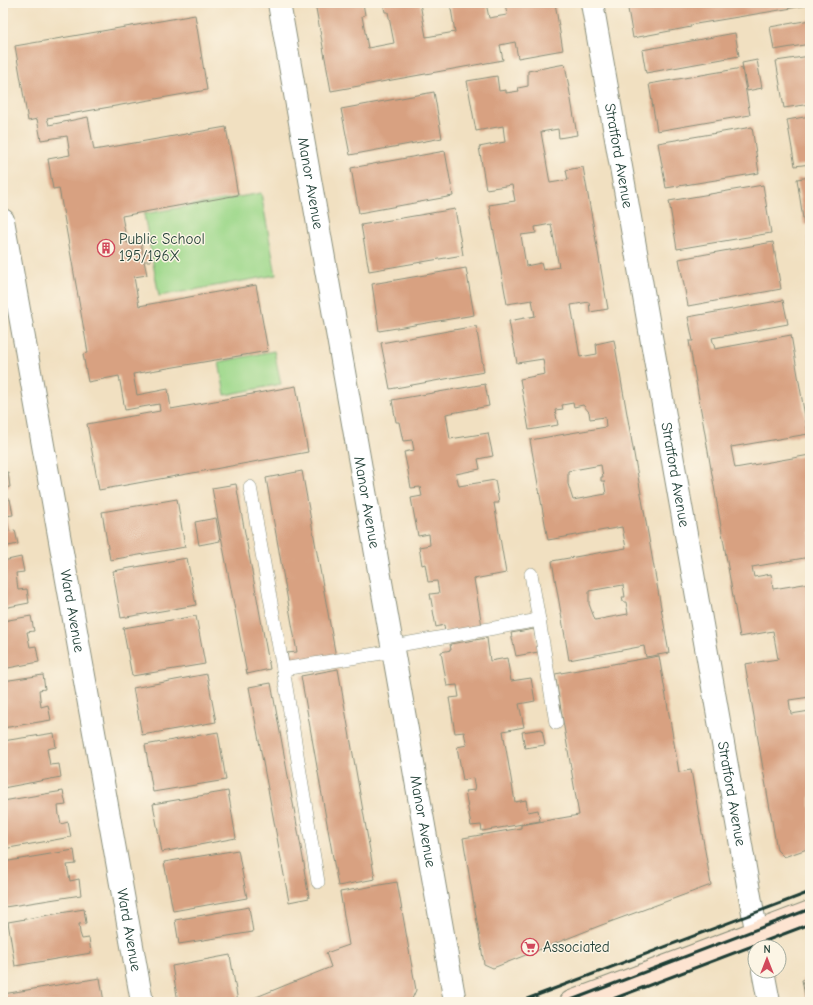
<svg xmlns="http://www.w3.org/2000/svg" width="813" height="1005" font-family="'Comic Neue',sans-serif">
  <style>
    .green { fill: #9ed88b; stroke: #5e8a60 }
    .building { fill: #d8a181; fill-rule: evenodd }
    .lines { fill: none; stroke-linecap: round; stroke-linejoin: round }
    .service-casing { stroke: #888e7a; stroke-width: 14 }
    .minor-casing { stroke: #888e7a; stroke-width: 24 }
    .secondary-casing { stroke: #888e7a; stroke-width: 24 }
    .service { stroke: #fff; stroke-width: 13 }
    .minor { stroke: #fff; stroke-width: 22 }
    .secondary { stroke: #fde4d1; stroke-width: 22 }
    .rail { stroke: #1f3d34; stroke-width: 3 }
    .labels { text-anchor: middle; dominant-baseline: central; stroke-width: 3; stroke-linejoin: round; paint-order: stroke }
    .street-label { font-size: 15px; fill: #1f3d34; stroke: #fcf5e5 }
    .poi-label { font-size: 15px; fill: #1f3d34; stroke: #fcf5e5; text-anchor: start }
  </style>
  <rect width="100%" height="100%" fill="#fcf5e5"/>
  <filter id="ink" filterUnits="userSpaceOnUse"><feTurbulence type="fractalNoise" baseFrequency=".025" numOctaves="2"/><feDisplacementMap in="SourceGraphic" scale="8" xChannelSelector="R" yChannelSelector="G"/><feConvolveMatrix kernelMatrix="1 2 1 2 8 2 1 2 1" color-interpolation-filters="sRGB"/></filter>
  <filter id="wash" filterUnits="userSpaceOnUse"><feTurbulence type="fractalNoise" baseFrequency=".012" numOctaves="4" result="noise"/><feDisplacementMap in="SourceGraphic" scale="16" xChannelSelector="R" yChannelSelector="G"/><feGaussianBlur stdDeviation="0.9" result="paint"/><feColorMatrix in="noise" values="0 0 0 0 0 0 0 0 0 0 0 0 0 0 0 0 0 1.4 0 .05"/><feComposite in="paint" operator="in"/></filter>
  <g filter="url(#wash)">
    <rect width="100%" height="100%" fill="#f1e0c1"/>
    <g class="green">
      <path d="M261 193 276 275 159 296 144 214Z"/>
      <path d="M274 351 281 384 225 395 219 362Z"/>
    </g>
    <g id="blocks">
      <g class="building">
        <path d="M315 3H363L365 15 362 16 368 48 394 43 388 12H385L383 3H420L426 37 455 32 450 3H486L489 18 507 15 505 3H555L563 50 518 58 515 42 500 45 503 60 331 91Z"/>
        <path d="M627 3H810V5L690 25 691 27 633 38Z"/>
        <path d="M195 15 207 90 47 118 49 125 88 117 94 150 226 127 238 195 122 216 127 243 141 240 143 255 150 253 151 261H144L147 275 134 277 139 306 256 285 268 351 133 374 137 395 168 389 171 409 296 386 308 452 99 490 87 424 160 411 159 404 125 410 119 376 88 382 83 354 88 353 59 188 53 189 48 159 70 155 67 136 41 140 37 119 28 121 15 46Z"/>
        <path d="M810 20V44L774 50 770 27Z"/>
        <path d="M735 33 739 56 646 73 642 50Z"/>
        <path d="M810 56V104L784 108 776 61Z"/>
        <path d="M757 60 762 88 747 91 742 63Z"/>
        <path d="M565 64 577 135 559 138 558 129 541 132 550 183 568 180 566 170 583 167 608 309 590 312 589 302 571 305 580 357 597 354 596 344 614 340 669 653 646 657 644 646 569 660 552 561 626 548 622 527 548 540 530 440 606 427 605 417 590 419 589 412 583 405 574 407 573 403 562 405 563 409 555 410 558 425 529 430 520 379 545 374 543 359 517 363 509 321 535 316 532 300 507 304 489 205 515 201 512 185 486 189 479 147 505 142 503 126 476 131 467 81 497 76 499 91 506 90V93L519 91 518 88 528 86V71ZM551 224 559 267 543 270 541 263 526 266 521 235 536 233 535 227ZM601 465 603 477H601V481H604L606 494 573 500 568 484V471ZM623 585 625 597H622L623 602H626L628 614 595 620 589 604V591Z"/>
        <path d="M742 68 750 115 657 131 649 84Z"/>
        <path d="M434 92 442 138 350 155 341 109Z"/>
        <path d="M810 116V164L795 166 787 120Z"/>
        <path d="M752 127 759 173 666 188 658 143Z"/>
        <path d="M445 151 453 196 359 213 351 168Z"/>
        <path d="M810 177V224L804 225 797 179Z"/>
        <path d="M763 185 771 233 677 249 669 201Z"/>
        <path d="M455 209 463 255 369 271 361 225Z"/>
        <path d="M807 237H810V251H809Z"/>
        <path d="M773 242 781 289 688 306 679 259Z"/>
        <path d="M466 268 474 315 379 331 372 284Z"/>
        <path d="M783 300 788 324 712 338 715 349 791 335 808 434 731 447 735 468 810 455V557L752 567 754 577 771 574 773 589 810 583V697L789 700 791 714 810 711V848L784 857 777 850 745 664 778 659 773 631 740 637 689 341H693L688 317Z"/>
        <path d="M476 326 484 372 390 389 381 343Z"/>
        <path d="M485 384 489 406 446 414 450 439 488 433 493 456 478 459 480 469 456 474 459 486 495 480 499 503H494L506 573 474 579 482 626 445 632 444 625 436 627 430 594 439 593 437 581 428 582 425 564 422 565 419 547 430 545 429 534 418 536 411 498 422 496 420 487 411 488 408 471 404 452 414 450 412 440 403 441 399 422H396L392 400Z"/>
        <path d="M302 471 336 657 289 665 287 653 297 652 266 478Z"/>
        <path d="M8 472 10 487 3 488V473Z"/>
        <path d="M236 484 270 669 247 674 212 488Z"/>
        <path d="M10 499 13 515 6 516 9 531 15 530 18 544 3 547V500Z"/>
        <path d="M177 499 185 547 110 560 102 512Z"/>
        <path d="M216 518 220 541 199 545 195 522Z"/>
        <path d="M21 557 24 572 16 573 18 590 27 589 29 603 3 608V561Z"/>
        <path d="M187 558 196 605 121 618 113 571Z"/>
        <path d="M31 616 34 631 27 632 30 647 36 646 39 662 3 669V621Z"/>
        <path d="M196 616 205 664 132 676 123 628Z"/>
        <path d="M534 629 538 652 516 656 511 633Z"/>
        <path d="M487 638 490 661 507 658 511 681 531 678 535 701 519 704 524 727 503 731 515 802 526 800 528 812 538 810 540 821 482 831 481 825 471 826 465 791 475 790 473 778 463 780 457 747 467 745 465 737 464 732 455 733 449 698 459 697 457 685 447 686 441 652 451 650 450 644Z"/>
        <path d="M659 656 679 772 691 770 711 885 599 926 493 968 484 964 463 838 521 828V825L579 815 555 674Z"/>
        <path d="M338 669 375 879 338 886 301 676Z"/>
        <path d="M207 674 216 722 142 735 133 688Z"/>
        <path d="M43 675 45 689 39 690 40 699 41 707 48 705 51 720 3 728V681Z"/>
        <path d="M271 683 305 869H304L309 898 289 902 249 687Z"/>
        <path d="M542 729 545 745 525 748 522 732Z"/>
        <path d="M218 732 226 780 153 792 145 745Z"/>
        <path d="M54 733 56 747 47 749 50 765 59 764 61 777 3 788V741Z"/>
        <path d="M63 791 66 805 58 806 59 815 61 824 68 822 71 837 3 849V801Z"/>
        <path d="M228 791 236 838 162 852 153 804Z"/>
        <path d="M74 850 76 864 67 865 70 881 79 879 81 895 5 907V910H3V862Z"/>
        <path d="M238 850 247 898 173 911 164 862Z"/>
        <path d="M397 882 416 990 412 999 403 1002H244L331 967 326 953 349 945 340 892Z"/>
        <path d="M249 907 253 932 179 944 175 920Z"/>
        <path d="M84 909 86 923 79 924 80 933 82 939 89 938 91 953 15 966 8 922Z"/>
        <path d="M230 955 238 1002H178L172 966Z"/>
        <path d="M810 977V1002H806L802 980Z"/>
        <path d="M100 978 104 1002H3V994Z"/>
      </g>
    </g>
  </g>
  <g filter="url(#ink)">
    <use href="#blocks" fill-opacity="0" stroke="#888e7a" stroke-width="1"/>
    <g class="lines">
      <defs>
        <g id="service">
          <path d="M250 487 283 669 318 882"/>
          <path d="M531 574 539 620"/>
          <path d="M393 646 539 620 556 723"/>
          <path d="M283 669 394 651"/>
        </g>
        <g id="minor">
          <path id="s1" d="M279 3 455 1002"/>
          <path id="s2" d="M592 3 759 947"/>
          <path id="s3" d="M3 220 142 1002"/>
          <path d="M763 971 769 1002"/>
        </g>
        <path id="secondary" d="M571 1002 810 912"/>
      </defs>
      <use href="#service" class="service-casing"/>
      <use href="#minor" class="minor-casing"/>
      <use href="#secondary" class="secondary-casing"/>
      <use href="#service" class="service"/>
      <use href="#minor" class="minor"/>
      <use href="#secondary" class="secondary"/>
      <g class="rail">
        <path d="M519 1002 810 892"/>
        <path d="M566 1002 810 909"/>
        <path d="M605 1002 810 924"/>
      </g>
    </g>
  </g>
  <defs>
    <symbol id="building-ring" viewBox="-11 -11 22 22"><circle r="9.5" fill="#fcf5e5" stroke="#d1495b" stroke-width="1.5"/><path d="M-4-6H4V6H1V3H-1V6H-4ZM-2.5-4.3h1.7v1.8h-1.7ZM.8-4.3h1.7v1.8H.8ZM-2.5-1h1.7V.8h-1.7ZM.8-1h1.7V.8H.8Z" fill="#d1495b"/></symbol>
    <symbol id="supermarket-ring" viewBox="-11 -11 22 22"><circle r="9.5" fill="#fcf5e5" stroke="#d1495b" stroke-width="1.5"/><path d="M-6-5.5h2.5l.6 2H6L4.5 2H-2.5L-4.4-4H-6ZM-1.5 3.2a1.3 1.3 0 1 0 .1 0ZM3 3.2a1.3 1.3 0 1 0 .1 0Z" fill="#d1495b"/></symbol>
  </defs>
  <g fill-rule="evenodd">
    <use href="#building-ring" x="96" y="238" width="20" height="20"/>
    <use href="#supermarket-ring" x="520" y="937" width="20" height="20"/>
  </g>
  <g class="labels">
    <g class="street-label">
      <text stroke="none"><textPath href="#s2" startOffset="155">Stratford Avenue</textPath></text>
      <text stroke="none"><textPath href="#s1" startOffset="183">Manor Avenue</textPath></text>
      <text stroke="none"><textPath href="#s2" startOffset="479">Stratford Avenue</textPath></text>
      <text stroke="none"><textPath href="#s1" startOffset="507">Manor Avenue</textPath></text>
      <text stroke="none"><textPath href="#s3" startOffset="397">Ward Avenue</textPath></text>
      <text stroke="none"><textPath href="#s2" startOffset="803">Stratford Avenue</textPath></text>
      <text stroke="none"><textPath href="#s1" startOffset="831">Manor Avenue</textPath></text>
      <text stroke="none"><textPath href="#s3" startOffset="721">Ward Avenue</textPath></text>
    </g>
    <g class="poi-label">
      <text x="119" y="239">Public School<tspan x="119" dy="17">195/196X</tspan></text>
      <text x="543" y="947">Associated</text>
    </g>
  </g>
  <rect width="813" height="1005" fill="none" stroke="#fcf5e5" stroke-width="16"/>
  <g transform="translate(767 959)"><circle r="19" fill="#fcf5e5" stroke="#a4ab9e"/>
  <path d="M0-3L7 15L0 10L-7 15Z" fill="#d1495b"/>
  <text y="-6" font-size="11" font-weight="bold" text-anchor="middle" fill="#1f3d34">N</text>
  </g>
</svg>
